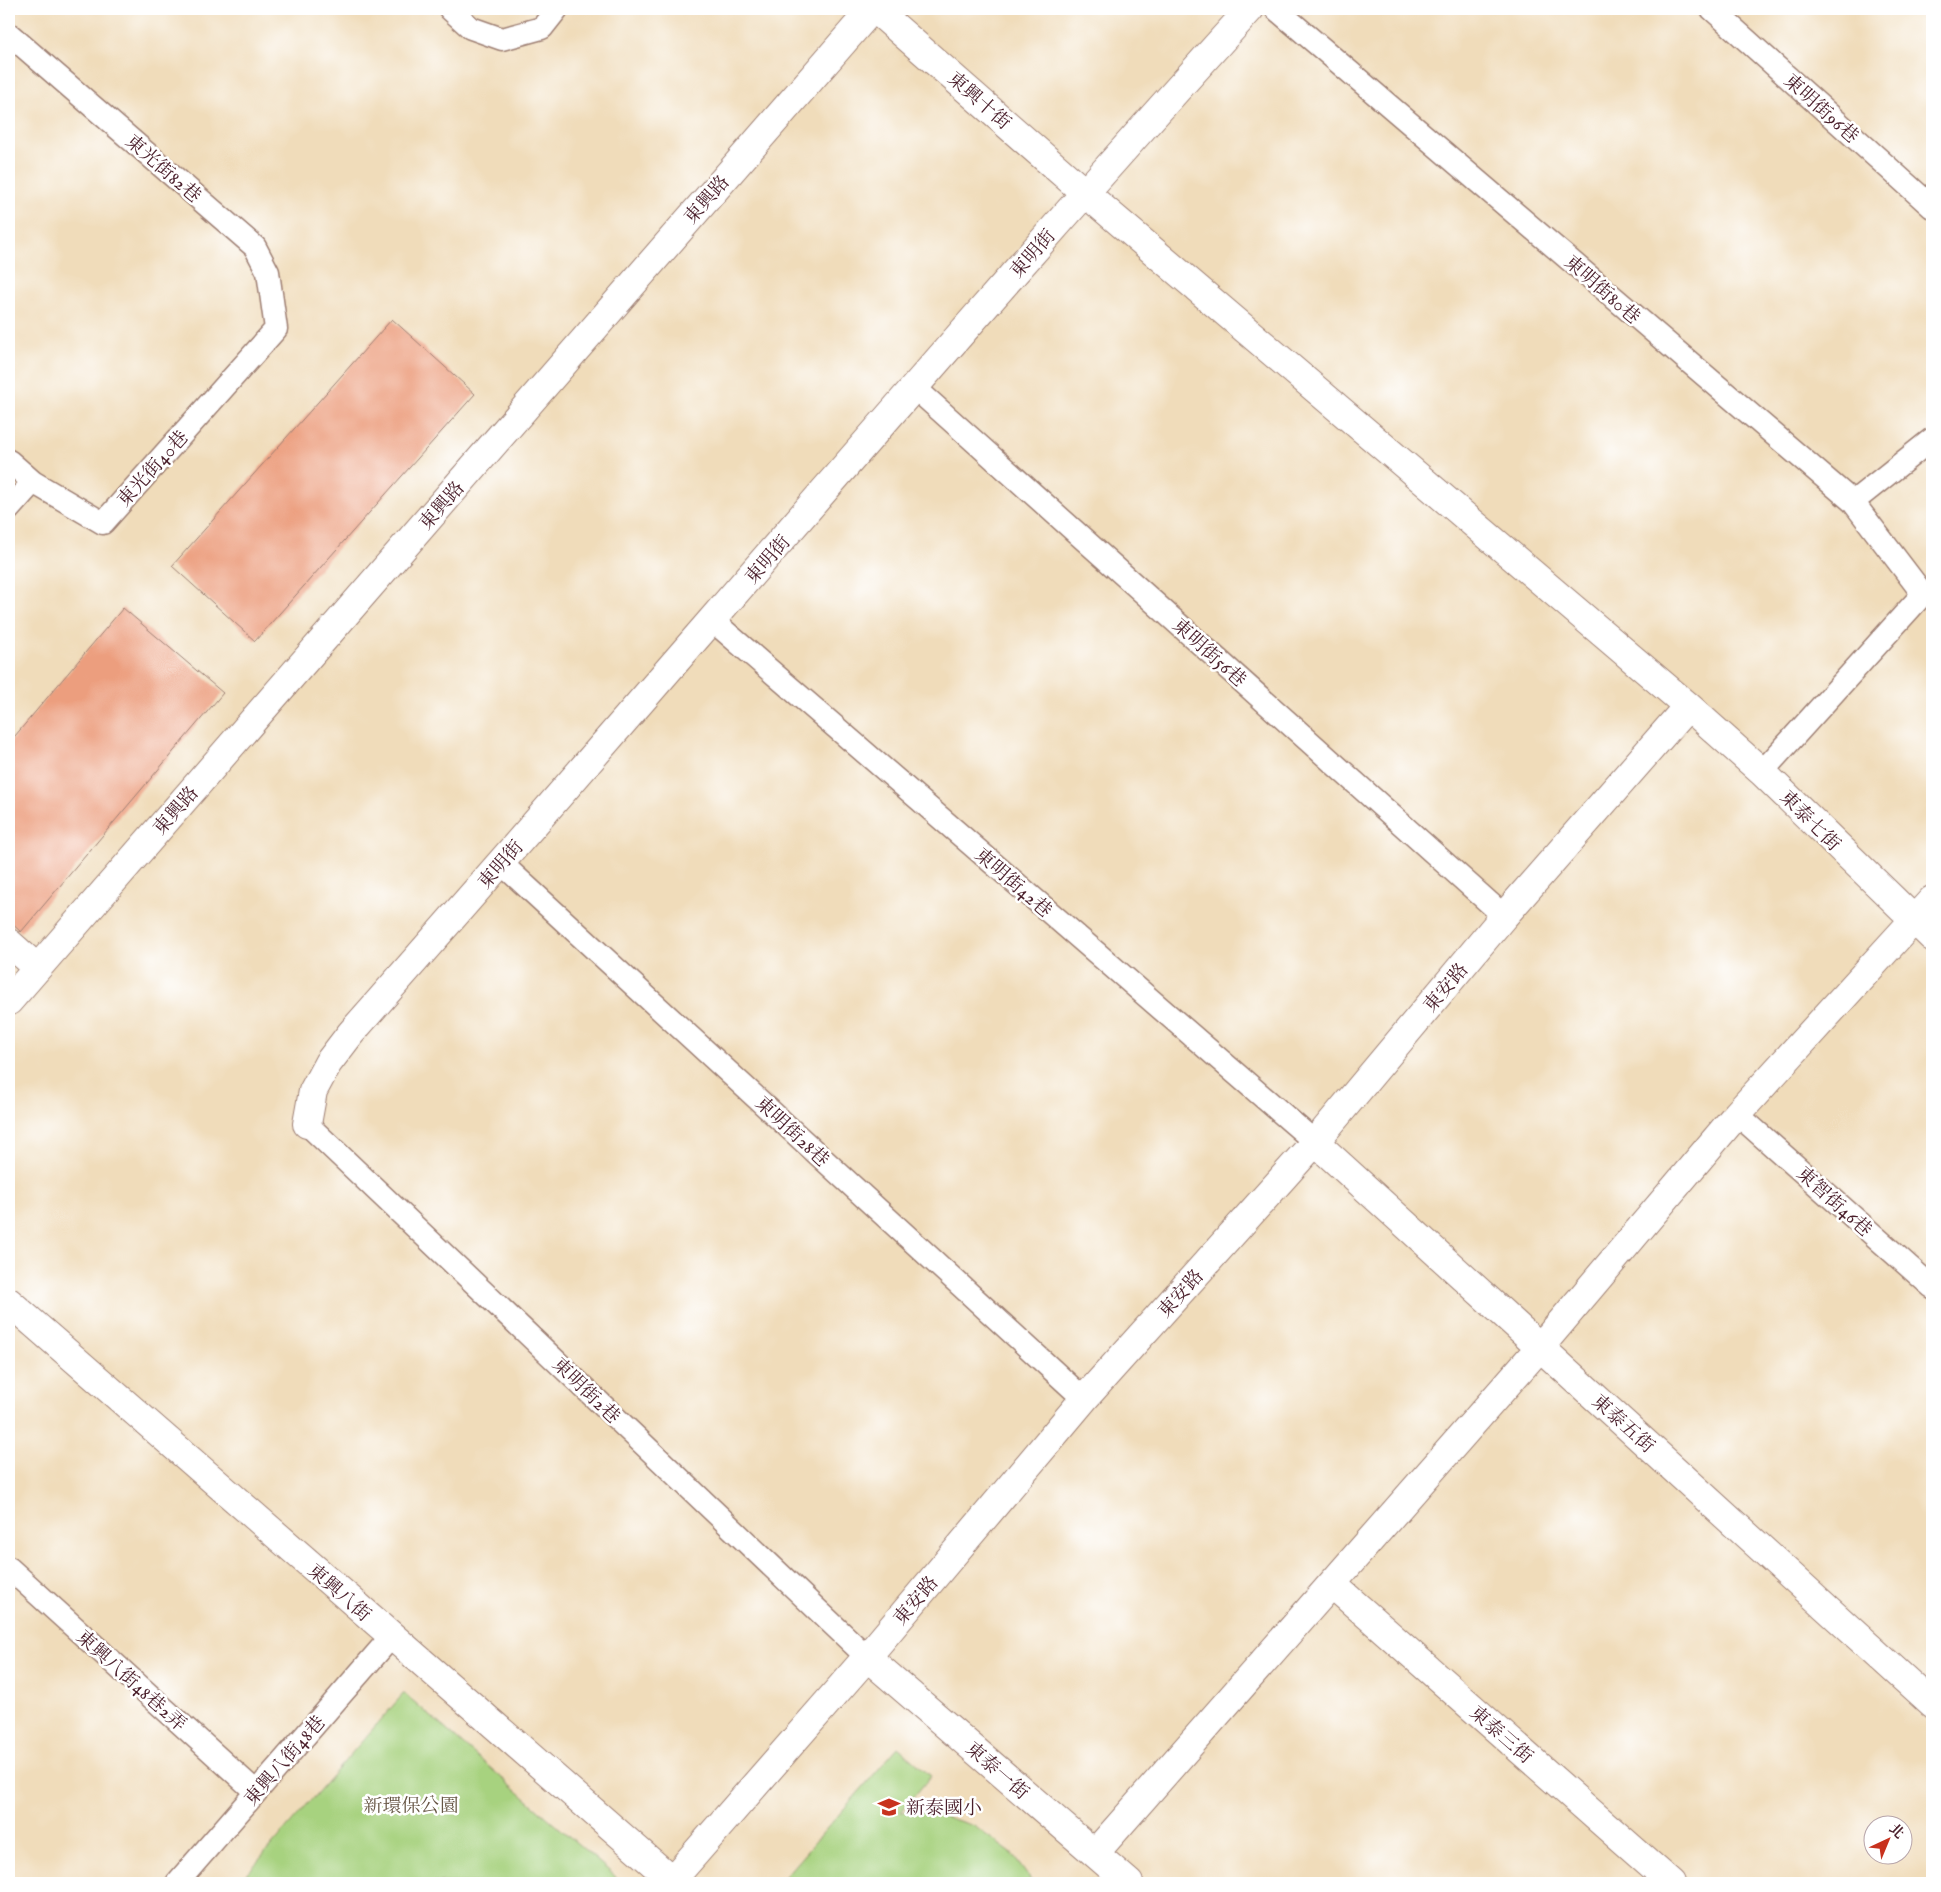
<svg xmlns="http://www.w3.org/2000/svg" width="1941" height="1892" viewBox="0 0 1941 1892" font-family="'IM FELL English','Noto Serif TC',serif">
	<rect width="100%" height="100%" fill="#fff"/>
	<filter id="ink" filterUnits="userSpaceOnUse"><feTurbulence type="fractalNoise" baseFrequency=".02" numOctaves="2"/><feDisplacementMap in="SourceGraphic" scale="10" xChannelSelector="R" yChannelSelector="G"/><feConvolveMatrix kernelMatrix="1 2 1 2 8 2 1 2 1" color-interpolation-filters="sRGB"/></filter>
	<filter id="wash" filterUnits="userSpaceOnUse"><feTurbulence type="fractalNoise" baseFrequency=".0096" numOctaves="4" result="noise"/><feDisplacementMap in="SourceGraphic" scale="20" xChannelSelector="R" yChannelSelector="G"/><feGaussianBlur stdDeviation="1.12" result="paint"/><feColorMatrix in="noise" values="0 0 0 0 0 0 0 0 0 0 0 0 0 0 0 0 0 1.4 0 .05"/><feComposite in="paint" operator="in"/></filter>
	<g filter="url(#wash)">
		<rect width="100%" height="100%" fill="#f0dcba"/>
		<path fill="#a7d27f" stroke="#787855" d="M 404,1693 L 623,1883 L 239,1883 Z
			M 898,1747 L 931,1776 L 901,1812 L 931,1812 L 974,1826 L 1011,1853 L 1033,1883 L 779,1883 Z"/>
		<g id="blocks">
			<path fill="#ec9e7e" d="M 392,319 L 475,394 L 255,641 L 172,566 Z
				M 123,608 L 223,693 L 21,932 L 9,921 L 9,743 Z"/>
		</g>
	</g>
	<g filter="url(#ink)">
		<use href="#blocks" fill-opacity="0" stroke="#9d7e72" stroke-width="1"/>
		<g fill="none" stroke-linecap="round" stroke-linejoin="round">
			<g stroke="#9d7e72" stroke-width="25">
				<path id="service" d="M 450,9 L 471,28 L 502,39 L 542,28 L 557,9
					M 1276,9 L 1853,502 L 1932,439
					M 1712,9 L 1932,207
					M 9,34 L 255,247 L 268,272 L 276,329 L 103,523 L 33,482 L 9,461
					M 915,388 L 1504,916
					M 9,509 L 33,482
					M 713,621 L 1315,1142
					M 1762,772 L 1923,594 L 1853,502
					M 501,863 L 1084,1399
					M 1737,1114 L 1932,1287
					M 307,1124 L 867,1657
					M 9,1568 L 256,1792
					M 177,1883 L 391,1637"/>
			</g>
			<g stroke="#9d7e72" stroke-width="30">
				<path id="minor" d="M 875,9 L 1084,192 L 1688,706 L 1762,772 L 1932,937
					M 9,943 L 37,968
					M 307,1124 L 313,1091 L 328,1063 L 351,1033 C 652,693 945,345 1250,9
					M 1315,1142 L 1932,1704
					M 9,1302 L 672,1880 L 867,1657 L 1084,1399 L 1315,1142 L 1504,916 L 1688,706
					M 1332,1584 L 1671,1883
					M 867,1657 L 1129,1883
					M 1095,1853 L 1540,1347 L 1737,1114 L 1932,900"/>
			</g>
			<g stroke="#9d7e72" stroke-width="30">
				<path id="tertiary" d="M 9,1001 L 872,9"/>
			</g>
			<use href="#service" stroke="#fff" stroke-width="22"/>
			<use href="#minor" stroke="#fff" stroke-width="28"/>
			<use href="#tertiary" stroke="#fff" stroke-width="28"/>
		</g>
	</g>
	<defs>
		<g id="school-bare" transform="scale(1.725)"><path d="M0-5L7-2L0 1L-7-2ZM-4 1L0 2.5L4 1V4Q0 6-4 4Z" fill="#c8321e" stroke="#fff" stroke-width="2.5" paint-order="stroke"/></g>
	</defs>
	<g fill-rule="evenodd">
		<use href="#school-bare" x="889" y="1807"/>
	</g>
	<g text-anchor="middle" stroke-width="5" stroke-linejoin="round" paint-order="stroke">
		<g font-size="19" fill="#4a1f2b" stroke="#fff">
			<text transform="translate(980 100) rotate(41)" y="7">東興十街</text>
			<text transform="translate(1822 108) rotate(42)" y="7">東明街96巷</text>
			<text transform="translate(164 168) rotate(41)" y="7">東光街82巷</text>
			<text transform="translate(706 199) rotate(-49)" y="7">東興路</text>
			<text transform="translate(1032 253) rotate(-49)" y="7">東明街</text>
			<text transform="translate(1603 289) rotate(41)" y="7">東明街80巷</text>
			<text transform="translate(152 468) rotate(-48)" y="7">東光街40巷</text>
			<text transform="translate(441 505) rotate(-49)" y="7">東興路</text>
			<text transform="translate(767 559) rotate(-49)" y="7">東明街</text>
			<text transform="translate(1210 652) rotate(42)" y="7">東明街56巷</text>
			<text transform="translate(175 810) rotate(-49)" y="7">東興路</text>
			<text transform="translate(1811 820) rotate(45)" y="7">東泰七街</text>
			<text transform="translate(500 864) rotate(-49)" y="7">東明街</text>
			<text transform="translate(1014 882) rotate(41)" y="7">東明街42巷</text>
			<text transform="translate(1445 987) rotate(-50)" y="7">東安路</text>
			<text transform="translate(793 1131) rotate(43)" y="7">東明街28巷</text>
			<text transform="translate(1835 1201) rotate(42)" y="7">東智街46巷</text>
			<text transform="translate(1180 1293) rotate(-48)" y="7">東安路</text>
			<text transform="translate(587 1390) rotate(44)" y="7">東明街2巷</text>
			<text transform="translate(1624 1423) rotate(42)" y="7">東泰五街</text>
			<text transform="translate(340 1592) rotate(41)" y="7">東興八街</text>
			<text transform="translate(915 1600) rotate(-50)" y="7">東安路</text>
			<text transform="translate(132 1680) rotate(42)" y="7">東興八街48巷2弄</text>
			<text transform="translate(1502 1734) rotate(41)" y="7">東泰三街</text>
			<text transform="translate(284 1760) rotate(-49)" y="7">東興八街48巷</text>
			<text transform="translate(998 1770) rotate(41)" y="7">東泰一街</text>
		</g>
		<g font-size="19" fill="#654" stroke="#fff">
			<text x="411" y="1812">新環保公園</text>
		</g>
		<g font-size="19" fill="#4a1f2b" stroke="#fff" text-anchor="start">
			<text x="906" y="1814">新泰國小</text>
		</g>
	</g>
	<rect width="1941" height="1892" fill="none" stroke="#fff" stroke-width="30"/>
	<g transform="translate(1888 1840) rotate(44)"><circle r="24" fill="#ffffff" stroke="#b7a5aa"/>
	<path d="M0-4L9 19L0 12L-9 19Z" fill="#c8321e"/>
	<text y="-8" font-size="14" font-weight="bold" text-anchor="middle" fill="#4a1f2b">北</text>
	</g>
</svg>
